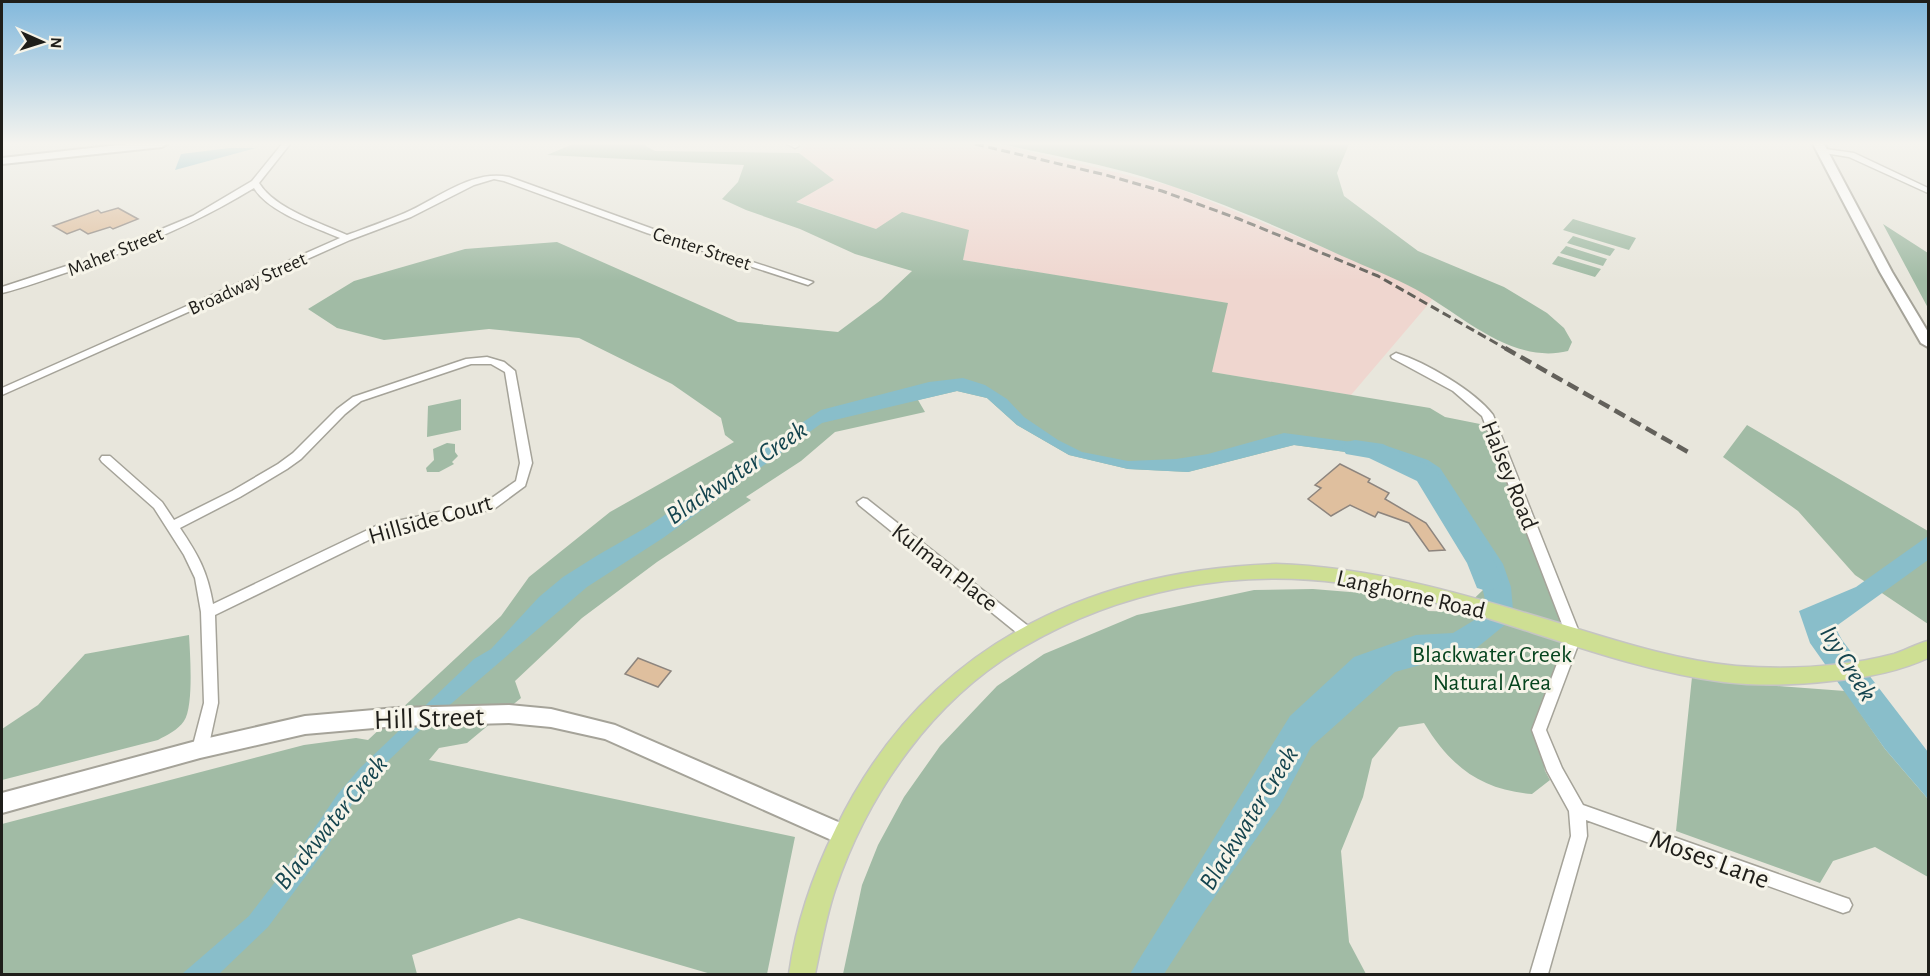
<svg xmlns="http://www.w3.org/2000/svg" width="1930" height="976" viewBox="0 0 1930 976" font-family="'Alegreya Sans',sans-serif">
	<rect width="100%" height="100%" fill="#e8e6dc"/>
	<path fill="#efd6cf" d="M 807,144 L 997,144 L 1119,173 L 1175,187 L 1437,294 L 1351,395 L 1211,372 L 1227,303 L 963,260 L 968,230 L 876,229 L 795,201 L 834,180 L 799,153 Z"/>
	<path fill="#a1bba5" d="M 573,144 L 642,144 L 655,151 L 799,153 L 834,180 L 796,202 L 876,229 L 902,212 L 969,230 L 963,260 L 1228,303 L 1212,372 L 1430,408 L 1445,417 L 1490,426 L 1574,637 L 1539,730 L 1545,771 L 1550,780 L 1532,794 C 1481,790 1451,767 1424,723 L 1399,727 L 1372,759 L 1363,797 L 1341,851 L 1349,942 L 1366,974 L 843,974 L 862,885 L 878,845 L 904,797 L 940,746 L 997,686 L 1044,654 L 1137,615 L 1254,590 L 1313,589 L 1362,593 L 1422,605 L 1428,611 L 1460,612 L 1483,590 L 1474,556 L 1426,475 L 1389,458 L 1294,445 L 1188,472 L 1128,469 L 1069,455 L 1017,425 L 987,398 L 957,391 L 918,400 L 925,412 L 835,432 L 801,461 L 746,497 L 751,500 L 657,562 L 582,618 L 515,681 L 521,698 L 467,743 L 439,748 L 429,760 L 795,837 L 767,974 L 711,974 L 519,918 L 412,955 L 417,974 L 2,974 L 2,824 L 304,745 L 356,738 L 368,740 L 501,616 L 529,577 L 610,512 L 734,442 L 725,435 L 721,418 L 672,384 L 579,338 L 489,329 L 384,340 L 337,328 L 308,309 L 354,281 L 465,249 L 557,242 L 738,322 L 838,332 L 881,300 L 912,271 L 855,254 L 800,229 L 746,210 L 722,199 L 738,182 L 744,165 L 547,155 Z
		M 1002,144 L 1349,144 L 1337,173 L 1344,196 L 1418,251 L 1504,287 L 1547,313 L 1564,328 L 1572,342 L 1568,351 C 1512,365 1462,315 1417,290 C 1393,277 1367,267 1342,256 C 1277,226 1212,198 1144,177 C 1098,163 1049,155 1002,144 Z
		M 1573,219 L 1636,238 L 1629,250 L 1563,230 Z
		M 1883,224 L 1928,253 L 1928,308 Z
		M 1573,236 L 1615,249 L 1610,256 L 1567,243 Z
		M 1566,246 L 1607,259 L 1603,266 L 1560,253 Z
		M 1558,256 L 1601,269 L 1595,277 L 1552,264 Z
		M 461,399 L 461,430 L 427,437 L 428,406 Z
		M 1747,425 L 1928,531 L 1928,624 L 1855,575 L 1798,511 L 1723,457 Z
		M 447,443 L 455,444 L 455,452 L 458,456 L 452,462 L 454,464 L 439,472 L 427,472 L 426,468 L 434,460 L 433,449 Z
		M 189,635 C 190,653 194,706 184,721 C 178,730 167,735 158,740 L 2,780 L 2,729 L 38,705 L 85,654 Z
		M 1692,677 L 1738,683 L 1845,691 L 1885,749 L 1928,799 L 1928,877 L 1875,847 L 1833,861 L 1820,883 L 1676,831 Z"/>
	<path fill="#89beca" d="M 230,148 L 256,148 L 175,170 L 181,154 Z
		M 963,378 L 985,385 L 1007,399 L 1024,417 L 1058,440 L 1082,452 L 1128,461 L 1176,459 L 1208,454 L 1284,433 L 1390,447 L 1428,460 L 1440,468 L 1503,564 L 1511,587 L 1513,610 L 1511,620 L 1474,650 L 1395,672 L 1311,747 L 1280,805 L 1206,909 L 1164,974 L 1130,974 L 1290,716 L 1354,657 L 1416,635 L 1453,633 L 1486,613 L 1485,600 L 1477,564 L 1464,527 L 1424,471 L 1398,459 L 1294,445 L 1188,472 L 1128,469 L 1069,455 L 1017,425 L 987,398 L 957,391 L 822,423 L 663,538 L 587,587 L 417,733 L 384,765 L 356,797 L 326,849 L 268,927 L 219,974 L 182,974 L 249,916 L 301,848 L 337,795 L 360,768 L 474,659 L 491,649 L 539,597 L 563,577 L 598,555 L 647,527 L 821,410 L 929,382 Z
		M 1928,536 L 1928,560 L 1835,627 L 1842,640 L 1928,752 L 1928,799 L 1885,749 L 1810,643 L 1799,611 L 1856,587 Z"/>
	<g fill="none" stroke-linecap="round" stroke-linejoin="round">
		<path fill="#89beca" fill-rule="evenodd" d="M 1355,440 L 1383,444 L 1435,469 L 1491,554 L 1502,580 L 1497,588 L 1487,591 L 1477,588 L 1467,563 L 1417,481 L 1369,458 L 1346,454 L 1342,448 L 1346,442 Z"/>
	</g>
	<path fill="#dfbf9e" stroke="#8d857e" stroke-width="1.5" d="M 118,208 L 138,219 L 113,229 L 110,227 L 88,234 L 80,229 L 67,234 L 53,226 L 98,210 L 101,213 Z
		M 1340,464 L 1370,479 L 1368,482 L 1389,493 L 1385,499 L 1426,523 L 1445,550 L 1429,551 L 1409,523 L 1378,512 L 1375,517 L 1350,505 L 1331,516 L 1308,499 L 1321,488 L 1315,485 Z
		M 638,658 L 671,671 L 658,687 L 625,674 Z"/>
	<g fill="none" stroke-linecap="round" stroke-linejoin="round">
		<g stroke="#a5a399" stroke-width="3">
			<path id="street" d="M 282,144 L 290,144 L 259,183 C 275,209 321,223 347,235 C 366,228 386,221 405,213 C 437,199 472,169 509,177 L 653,229 L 813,282 L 808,285 L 805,284 L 647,233 L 504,181 L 494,179 L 474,185 L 411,217 L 350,240 L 2,395 L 2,388 L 340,238 C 314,227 268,212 254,188 C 195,224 133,250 68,272 C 46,279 24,288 2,293 L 2,287 L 97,256 L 193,216 L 252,181 Z
				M 787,144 L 798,144 L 799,146 L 795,148 Z
				M 1818,148 L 1854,153 L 1928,188 L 1928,193 L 1849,157 L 1818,152 Z
				M 1396,353 C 1425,362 1475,391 1493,415 L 1581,637 L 1546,730 L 1562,768 L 1583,805 L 1843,897 L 1849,899 L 1852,905 L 1849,911 L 1843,913 L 1586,820 L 1587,836 L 1548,974 L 1530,974 L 1571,836 L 1569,811 L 1547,771 L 1532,730 L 1567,637 L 1482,416 L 1453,391 L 1392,358 L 1391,356 Z
				M 487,357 L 504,362 L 515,371 L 532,463 L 525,486 L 494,509 L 385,532 L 215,615 L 218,703 L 208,749 L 205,754 L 200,756 L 195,754 L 192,749 L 204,703 L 201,612 L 195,578 L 184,555 L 154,508 L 102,462 L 100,459 L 102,456 L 110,456 L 162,502 L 174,520 L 232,491 L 278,464 L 293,453 L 337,409 L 353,397 L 466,359 ZM 471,364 L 491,364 L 505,372 L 520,463 L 516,481 L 486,502 L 378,525 L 213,604 C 207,570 198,555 180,528 L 240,497 L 287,469 L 301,459 L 345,414 L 361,401 Z
				M 863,498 L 867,499 L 1032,629 L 1034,633 L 1032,637 L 1027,638 L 1022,637 L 859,505 L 857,502 Z"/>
		</g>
		<g stroke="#a5a399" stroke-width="4">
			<path id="secondary" d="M 127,144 L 167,144 L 162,147 L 2,164 L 2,158 Z
				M 1813,144 L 1824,144 L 1892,272 L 1928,332 L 1928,347 L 1921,343 L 1880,272 Z
				M 509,705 L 551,709 L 615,725 L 852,828 L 855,835 L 852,842 L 844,845 L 836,842 L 605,739 L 551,727 L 509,723 L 397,726 L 305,734 L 200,758 L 2,813 L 2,793 L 200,740 L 305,716 L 397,708 Z"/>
		</g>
		<g stroke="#c5c4c3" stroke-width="3">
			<path id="primary" d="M 1276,564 C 1372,567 1464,594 1555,622 C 1614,640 1674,660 1736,666 C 1787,670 1844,667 1894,654 C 1906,650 1916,644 1928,641 L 1928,658 C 1898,672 1864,678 1831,681 C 1796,685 1759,686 1724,682 C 1593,665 1472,600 1341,583 C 1233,568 1119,591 1025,646 C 934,698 868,792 835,890 C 826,917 821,946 815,974 L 789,974 C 796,924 813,874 836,828 C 922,650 1084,570 1276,564 Z"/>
		</g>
		<use href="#street" fill="#fff" fill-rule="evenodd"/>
		<use href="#secondary" fill="#fff" fill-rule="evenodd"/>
		<use href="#primary" fill="#cedf93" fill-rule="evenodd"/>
		<path stroke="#63615b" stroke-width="3" stroke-dasharray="9 4.5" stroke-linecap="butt" d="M 975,144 L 1106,175 L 1162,191 L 1239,219 L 1378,276 L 1508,350"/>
		<path stroke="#63615b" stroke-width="4.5" stroke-dasharray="12 6" stroke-linecap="butt" d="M 1505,348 L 1688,452"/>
	</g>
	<linearGradient id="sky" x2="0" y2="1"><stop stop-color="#82b8dc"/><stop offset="0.51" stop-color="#f5f4ef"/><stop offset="1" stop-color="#f5f4ef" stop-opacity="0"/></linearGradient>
	<rect width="1930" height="281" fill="url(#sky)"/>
	<g text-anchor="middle" stroke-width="6" stroke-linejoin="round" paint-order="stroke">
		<g font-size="20" fill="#1f1e1a" stroke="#f6f4e9">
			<text transform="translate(702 248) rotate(18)" y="7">Center Street</text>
			<text transform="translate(115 251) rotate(-22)" y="7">Maher Street</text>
			<text transform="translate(247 283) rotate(-24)" y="7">Broadway Street</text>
		</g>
		<g font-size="24" fill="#1f1e1a" stroke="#f6f4e9">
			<text transform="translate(1510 475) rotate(68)" y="8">Halsey Road</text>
			<text transform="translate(430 519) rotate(-16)" y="8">Hillside Court</text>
			<text transform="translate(945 567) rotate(38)" y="8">Kulman Place</text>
			<text transform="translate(1411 594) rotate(13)" y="8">Langhorne Road</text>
		</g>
		<g font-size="24" fill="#06441e" stroke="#f6f4e9">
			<text x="1492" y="662">Blackwater Creek<tspan x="1492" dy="28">Natural Area</tspan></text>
		</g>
		<g font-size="26" font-style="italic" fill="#14444e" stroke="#f6f4e9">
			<text transform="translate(736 472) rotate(-34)" y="9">Blackwater Creek</text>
			<text transform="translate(1849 663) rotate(58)" y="9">Ivy Creek</text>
			<text transform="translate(1248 818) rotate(-58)" y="9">Blackwater Creek</text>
			<text transform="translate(330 822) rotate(-51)" y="9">Blackwater Creek</text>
		</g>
		<g font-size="28" fill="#1f1e1a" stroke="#f6f4e9">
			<text transform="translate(429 717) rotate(-2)" y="10">Hill Street</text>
			<text transform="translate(1710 858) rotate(20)" y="10">Moses Lane</text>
		</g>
	</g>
	<rect width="1930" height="976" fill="none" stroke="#1f1e1a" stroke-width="6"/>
	<g transform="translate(42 42) rotate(93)" stroke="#f6f4e9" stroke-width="4.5" paint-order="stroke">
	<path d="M0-4.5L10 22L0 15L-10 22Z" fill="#1f1e1a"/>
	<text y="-9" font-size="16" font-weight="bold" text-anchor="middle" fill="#1f1e1a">N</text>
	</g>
</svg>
